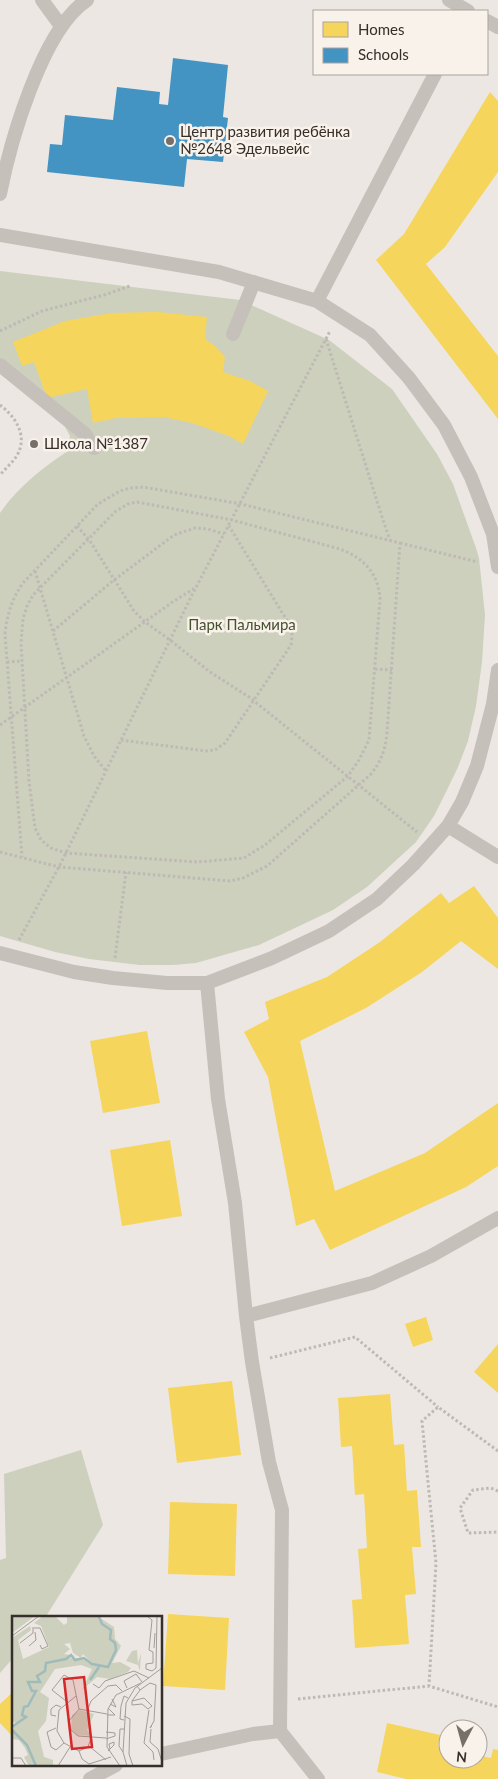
<svg xmlns="http://www.w3.org/2000/svg" width="498" height="1779" viewBox="0 0 498 1779" font-family="Lato,sans-serif">
	<rect width="100%" height="100%" fill="#ece7e2"/>
	<path fill="#cdd0bd" d="M 0,271 L 240,300 L 329,340 L 392,389 L 437,454 L 453,484 L 476,548 L 479,558 L 485,615 L 482,662 L 476,706 L 468,741 L 458,767 L 446,792 L 434,816 L 416,842 L 367,887 L 333,910 L 259,945 L 196,963 L 173,965 L 140,965 L 89,959 L 55,952 L 0,936 L 0,513 C 18,487 42,468 68,451 L 70,436 L 62,421 L 0,374 Z
		M 81,1450 L 103,1525 L 45,1618 L 14,1618 L 14,1657 L 0,1673 L 0,1560 L 6,1558 L 4,1474 Z"/>
	<path fill="#f6d55c" d="M 490,92 L 498,101 L 498,172 L 445,247 L 426,264 L 498,356 L 498,419 L 376,260 L 404,234 Z
		M 158,312 L 207,317 L 205,339 L 214,345 L 225,357 L 223,372 L 250,381 L 268,391 L 243,444 L 229,436 L 192,423 L 164,417 L 116,418 L 93,423 L 87,389 L 47,398 L 34,362 L 22,366 L 13,342 L 65,321 L 111,313 Z
		M 474,886 L 498,918 L 498,969 L 461,941 L 422,972 L 366,1008 L 300,1041 L 335,1191 L 425,1153 L 498,1103 L 498,1166 L 466,1187 L 330,1250 L 314,1219 L 296,1226 L 268,1077 L 244,1032 L 269,1019 L 265,1002 L 327,977 L 380,942 L 441,893 L 449,903 Z
		M 147,1031 L 160,1103 L 103,1113 L 90,1041 Z
		M 170,1140 L 182,1216 L 122,1226 L 110,1150 Z
		M 426,1317 L 433,1340 L 413,1347 L 405,1324 Z
		M 498,1344 L 498,1393 L 474,1372 Z
		M 232,1381 L 241,1455 L 177,1463 L 168,1388 Z
		M 390,1394 L 394,1445 L 404,1444 L 407,1491 L 417,1490 L 421,1547 L 412,1547 L 416,1594 L 405,1595 L 409,1644 L 355,1648 L 352,1600 L 362,1599 L 358,1549 L 367,1548 L 364,1494 L 355,1495 L 352,1446 L 341,1447 L 338,1398 Z
		M 170,1502 L 237,1504 L 235,1576 L 168,1574 Z
		M 168,1614 L 229,1618 L 225,1690 L 163,1686 Z
		M 14,1691 L 14,1738 L 0,1723 L 0,1704 Z
		M 387,1723 L 440,1735 L 438,1746 L 448,1748 L 448,1759 L 478,1759 L 478,1755 L 491,1758 L 493,1749 L 498,1750 L 498,1779 L 406,1779 L 377,1772 Z"/>
	<path fill="#4393c3" d="M 173,58 L 228,65 L 223,117 L 228,118 L 223,162 L 187,159 L 184,187 L 47,172 L 50,144 L 62,145 L 65,115 L 113,120 L 117,87 L 160,92 L 159,104 L 168,105 Z"/>
	<g fill="none" stroke-linecap="round" stroke-linejoin="round">
		<path stroke="#beb9b4" stroke-width="3" stroke-dasharray="2.5 2.5" stroke-linecap="butt" d="M 0,331 L 42,311 L 104,295 L 130,286
			M 326,339 L 383,520 L 390,540
			M 0,405 C 16,417 29,437 16,457 C 12,463 5,469 0,475
			M 137,502 L 232,520 L 340,549 C 364,558 379,574 380,600 L 369,740 L 359,760 L 348,776 L 265,845 L 244,858 L 197,862 L 66,853 L 51,848 L 41,840 L 35,828 L 29,781 L 21,643 L 23,619 L 27,606 L 33,595 L 116,511 L 128,504 Z
			M 77,526 L 90,541 L 134,611 L 145,622 L 170,640 L 210,672 L 249,697 L 417,832
			M 400,543 L 478,562
			M 35,571 L 84,736 L 94,756 L 106,771
			M 53,631 L 114,580 L 174,535 L 195,528 L 208,529 L 224,534
			M 7,662 L 22,661
			M 375,669 L 392,670
			M 0,725 L 174,601 L 195,588
			M 121,740 L 206,751 L 215,750 L 225,743 L 291,645 L 292,636 L 291,627 L 229,526
			M 0,852 L 59,867 L 230,881 L 243,878 L 267,866 L 370,775 C 381,762 385,751 387,733 L 400,543 L 241,504 L 143,487 L 130,488 L 120,491 L 98,504 L 23,583 C 12,599 7,614 5,634 L 22,857
			M 19,940 L 61,863 L 192,595 L 330,331
			M 115,958 L 126,872
			M 270,1358 L 355,1337 L 438,1407
			M 498,1451 L 438,1407 L 422,1421 L 436,1563 L 429,1686 L 498,1707
			M 498,1491 L 491,1488 L 473,1490 L 460,1508 L 468,1533 L 498,1532
			M 298,1699 L 429,1686"/>
		<path stroke="#c6c0bb" stroke-width="14" d="M 42,0 L 61,26
			M 449,0 L 468,11
			M 487,21 L 498,27
			M 0,194 C 10,143 42,29 87,0
			M 0,235 L 219,272 L 317,301 L 370,335 L 409,378 L 444,425 L 471,477 L 493,534 L 498,567
			M 317,301 L 435,74
			M 233,334 L 254,282
			M 0,365 L 85,434 L 94,448
			M 448,826 L 498,857
			M 0,953 L 74,972 L 113,978 L 167,983 L 207,983 L 272,958 L 329,931 L 377,899 L 413,865 L 448,826 L 462,802 L 477,766 L 493,704 L 498,670
			M 207,983 L 218,1099 L 235,1203 L 246,1316 L 252,1362 L 269,1462 L 282,1510 L 280,1731 L 318,1779
			M 246,1316 L 372,1283 L 431,1256 L 498,1218
			M 161,1754 L 253,1734 L 280,1731
			M 90,1779 L 116,1765"/>
	</g>
	<g fill="#766f6a" stroke="#f8f2ea" stroke-width="2">
		<circle cx="170" cy="141" r="5"/>
		<circle cx="34" cy="444" r="5"/>
	</g>
	<g text-anchor="middle" stroke-width="5" stroke-linejoin="round" paint-order="stroke">
		<g font-size="15" fill="#362e2a" stroke="#f8f2ea" text-anchor="start">
			<text x="180" y="137">Центр развития ребёнка<tspan x="180" dy="17">№2648 Эдельвейс</tspan></text>
			<text x="44" y="449">Школа №1387</text>
		</g>
		<g font-size="15" fill="#44522f" stroke="#f8f2ea">
			<text x="242" y="630">Парк Пальмира</text>
		</g>
	</g>
	<g transform="translate(12 1616)">
		<rect width="150" height="150" fill="#ece7e2"/>
		<path d="M 0,0 L 23,0 L 0,17 ZM 31,0 L 43,0 L 52,9 L 55,7 L 55,0 L 85,0 L 102,11 L 103,23 L 109,30 L 100,47 L 108,46 L 119,52 L 116,56 L 98,63 L 85,61 L 70,74 L 80,53 L 69,49 L 43,53 L 28,76 L 37,82 L 34,105 L 26,115 L 32,141 L 41,144 L 41,150 L 17,150 L 12,141 L 16,139 L 13,132 L 7,124 L 0,123 L 3,106 L 0,106 L 0,22 L 18,10 L 19,14 L 6,24 L 11,43 L 37,31 L 29,10 L 22,7 ZM 58,27 L 61,37 L 69,42 L 71,38 L 82,49 L 72,43 L 56,42 L 64,40 L 52,38 L 58,33 L 52,28 ZM 125,34 L 126,47 L 129,37 L 128,55 L 126,49 L 114,45 L 120,35 ZM 68,94 L 82,98 L 75,114 L 80,120 L 65,119 L 59,113 L 60,99 Z" fill="#cdd0bd" fill-rule="evenodd"/>
		<path fill="none" stroke="#a0bbbc" stroke-width="2.5" d="M 78,64 L 87,51M 0,111 L 14,101 L 10,99 L 12,91 L 16,90 L 24,75 L 20,75 L 16,66 L 28,66 L 25,60 L 33,55 L 34,47 L 54,43 L 59,39 L 63,44 L 72,42 L 80,48 L 96,51 L 104,34 L 103,27 L 98,23 L 99,14 L 90,8 L 87,1M 0,114 L 15,129 L 24,150"/>
		<path fill="none" stroke="#a39d98" stroke-width="1" d="M 135,0 L 140,4 L 137,34 L 141,36 L 141,47 L 134,48 L 134,53 L 140,55 L 144,52 L 145,0M 22,12 L 28,12 L 36,30 L 30,33 L 28,29M 0,20 L 27,0M 8,27 L 21,17 L 21,11M 17,30 L 24,24 L 23,16M 142,32 L 143,17M 81,68 L 87,72 L 93,65 L 122,55 L 137,62M 115,72 L 112,65 L 124,58 L 130,66M 128,74 L 138,67 L 144,69 L 142,105 L 138,112 L 140,110M 64,80 L 47,94 L 45,115 L 52,127 L 67,135 L 76,131 L 79,122M 54,85 L 40,74 L 52,59 L 61,64 L 67,93M 120,85 L 132,82 L 140,90 L 136,93 L 130,88 L 120,89 L 120,85 L 128,74 L 125,70M 98,88 L 104,91 L 100,83M 76,93 L 79,85 L 96,70 L 104,69 L 110,75M 137,94 L 132,127 L 141,136 L 142,144M 95,99 L 103,99 L 96,92M 44,100 L 39,99 L 39,93 L 44,89 L 49,91M 112,100 L 118,103 L 117,138 L 121,150M 112,104 L 108,103 L 109,90 L 112,80 L 116,82M 44,112 L 35,116 L 39,131 L 44,134 L 52,127M 139,113 L 138,126 L 146,133 L 150,146M 94,122 L 66,120 L 59,114 L 57,105 L 67,93 L 95,98M 94,123 L 103,120 L 103,117 L 94,116M 77,130 L 94,144M 67,135 L 70,143 L 77,148 L 99,141M 96,135 L 102,129 L 102,126 L 97,128 L 98,133M 111,136 L 107,130 L 108,113 L 112,113M 0,142 L 9,142 L 14,150M 46,150 L 58,131M 108,150 L 95,131 L 96,93 L 104,79 L 129,67M 115,150 L 111,136 L 114,87 L 123,72 L 150,52"/>
		<path fill="#d62828" fill-opacity="0.15" stroke="#d62828" stroke-width="2.5" d="M 72,61 L 80,131 L 60,133 L 52,63 Z"/>
		<rect width="150" height="150" fill="none" stroke="#362e2a" stroke-width="2.5"/>
	</g>
	<rect x="313" y="10" width="175" height="65" fill="#f8f2ea" stroke="#aaa49d"/>
	<rect x="323" y="22" width="25" height="15" fill="#f6d55c" stroke="#aaa49d"/>
	<text x="358" y="35" font-size="15" fill="#362e2a">Homes</text>
	<rect x="323" y="48" width="25" height="15" fill="#4393c3" stroke="#aaa49d"/>
	<text x="358" y="60" font-size="15" fill="#362e2a">Schools</text>
	<g transform="translate(463 1744) rotate(186)"><circle r="24" fill="#f8f2ea" stroke="#aaa49d"/>
	<path d="M0-4L9 19L0 12L-9 19Z" fill="#766f6a"/>
	<text y="-8" font-size="14" font-weight="bold" text-anchor="middle" fill="#362e2a">N</text>
	</g>
</svg>
